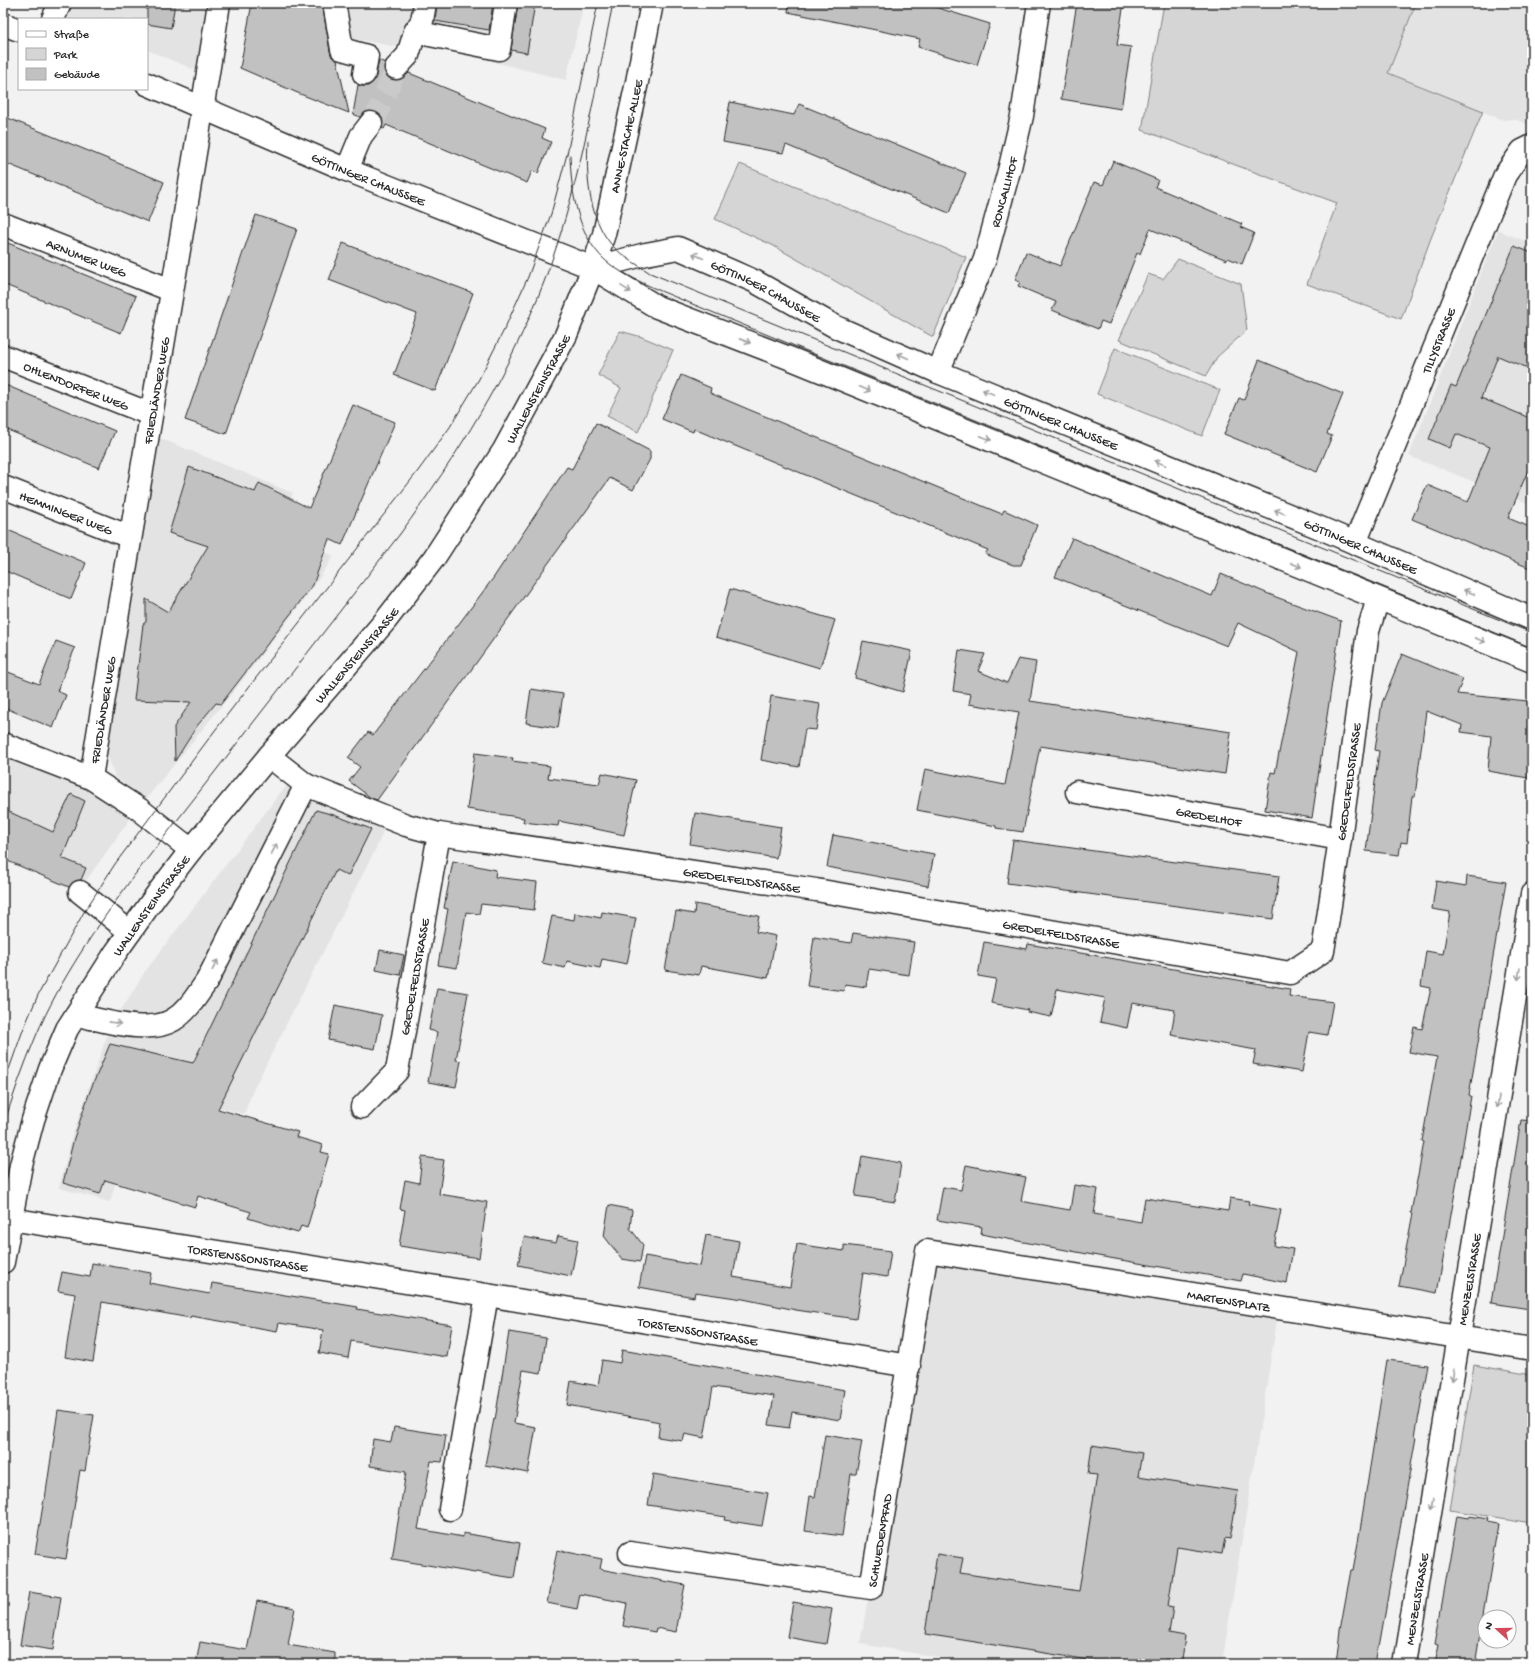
<svg xmlns="http://www.w3.org/2000/svg" width="1535" height="1667" viewBox="0 0 1535 1667" font-family="'Gochi Hand',sans-serif">
	<rect width="100%" height="100%" fill="#f2f2f2"/>
	<filter id="ink" filterUnits="userSpaceOnUse"><feTurbulence type="fractalNoise" baseFrequency=".025" numOctaves="2"/><feDisplacementMap in="SourceGraphic" scale="8" xChannelSelector="R" yChannelSelector="G"/><feConvolveMatrix kernelMatrix="1 2 1 2 8 2 1 2 1" color-interpolation-filters="sRGB"/></filter>
	<g filter="url(#ink)">
		<path fill="#e3e3e3" d="M 29,3 L 213,3 L 203,73 L 147,50 L 147,19 L 69,19 Z
			M 304,3 L 584,3 L 566,80 L 426,45 L 393,46 L 343,37 L 327,13 L 303,8 Z
			M 1416,3 L 1532,3 L 1532,126 L 1514,119 L 1503,120 L 1388,73 Z
			M 1498,230 L 1532,244 L 1532,505 L 1409,456 Z
			M 155,436 L 293,493 L 277,531 L 334,556 L 314,586 L 244,678 L 146,799 L 115,777 L 108,757 L 108,733 Z
			M 3,756 L 88,791 L 132,816 L 78,892 L 3,858 Z
			M 289,784 L 386,824 L 377,846 L 254,1088 L 244,1114 L 142,1087 L 110,1202 L 59,1188 L 72,1137 L 103,1047 L 111,1026 L 144,973 L 281,792 Z
			M 927,1251 L 1279,1308 L 1222,1664 L 980,1664 L 860,1644 Z"/>
		<path fill="#d5d5d5" stroke="#808080" d="M 1164,3 L 1416,3 L 1388,73 L 1483,111 L 1431,238 L 1401,319 L 1307,284 L 1337,203 L 1142,130 Z
			M 740,164 L 966,257 L 933,337 L 772,245 L 715,219 Z
			M 1178,259 L 1241,284 L 1247,330 L 1217,357 L 1206,376 L 1119,340 L 1148,274 L 1163,279 Z
			M 620,331 L 642,337 L 673,350 L 638,432 L 607,416 L 621,388 L 598,375 Z
			M 1115,348 L 1220,390 L 1202,436 L 1097,394 Z
			M 1474,1365 L 1532,1375 L 1532,1523 L 1450,1510 Z"/>
		<path fill="#c1c1c1" stroke="#2b2b2b" d="M 147,3 L 175,3 L 171,28 L 147,24 Z
			M 252,3 L 322,3 L 330,51 L 332,57 L 337,60 L 349,113 L 300,94 L 240,68 Z
			M 437,3 L 493,3 L 489,30 L 435,21 Z
			M 518,3 L 535,3 L 527,53 L 511,50 Z
			M 789,3 L 922,3 L 990,24 L 977,65 L 918,47 L 920,39 L 788,12 Z
			M 1077,3 L 1124,3 L 1117,45 L 1131,47 L 1121,109 L 1061,99 Z
			M 379,60 L 385,63 L 384,72 L 388,77 L 393,80 L 400,80 L 409,73 L 545,129 L 542,138 L 551,142 L 538,173 L 532,171 L 527,183 L 386,125 L 384,129 L 382,128 L 383,124 L 382,118 L 379,113 L 373,111 L 366,112 L 360,117 L 353,114 L 358,85 L 362,86 L 368,86 L 373,82 L 376,76 Z
			M 730,102 L 794,115 L 799,104 L 966,173 L 949,213 L 786,145 L 783,153 L 723,142 Z
			M 3,116 L 164,182 L 148,222 L 3,162 Z
			M 1113,161 L 1158,180 L 1155,187 L 1242,224 L 1240,227 L 1254,233 L 1242,264 L 1228,258 L 1227,260 L 1150,229 L 1140,254 L 1137,253 L 1109,324 L 1101,321 L 1098,329 L 1052,310 L 1056,302 L 1018,286 L 1020,282 L 1015,280 L 1026,252 L 1060,266 L 1094,182 L 1103,185 Z
			M 256,215 L 297,229 L 226,434 L 185,420 Z
			M 3,241 L 136,296 L 121,333 L 3,284 Z
			M 343,243 L 473,293 L 435,391 L 394,375 L 417,314 L 329,280 Z
			M 1514,246 L 1532,253 L 1532,370 L 1498,356 L 1481,398 L 1532,419 L 1532,461 L 1508,518 L 1532,528 L 1532,569 L 1412,519 L 1427,485 L 1468,502 L 1490,447 L 1456,434 L 1450,448 L 1429,439 L 1451,385 L 1456,387 Z
			M 1259,360 L 1343,394 L 1327,434 L 1332,436 L 1317,472 L 1224,434 L 1239,398 L 1244,400 Z
			M 681,375 L 711,388 L 710,393 L 750,410 L 1002,514 L 1004,510 L 1037,525 L 1021,565 L 1013,565 L 985,554 L 988,550 L 694,429 L 693,432 L 662,419 Z
			M 3,384 L 115,431 L 99,468 L 3,428 Z
			M 353,405 L 395,422 L 342,545 L 329,539 L 313,585 L 221,704 L 216,703 L 197,726 L 175,761 L 174,727 L 191,702 L 134,700 L 143,624 L 146,622 L 146,599 L 168,612 L 208,546 L 169,533 L 189,467 L 255,492 L 259,483 L 309,508 Z
			M 596,423 L 650,451 L 650,459 L 633,490 L 610,478 L 377,800 L 371,798 L 349,781 L 360,767 L 348,758 L 368,732 L 373,735 L 458,625 L 494,577 L 567,467 L 572,469 Z
			M 3,528 L 86,563 L 71,599 L 3,570 Z
			M 1072,538 L 1212,596 L 1221,574 L 1276,597 L 1341,621 L 1312,818 L 1265,810 L 1271,772 L 1275,773 L 1299,652 L 1238,623 L 1227,646 L 1055,577 Z
			M 730,589 L 835,620 L 820,668 L 716,637 Z
			M 56,641 L 75,648 L 57,691 L 66,695 L 53,728 L 3,707 L 3,670 L 39,684 Z
			M 863,641 L 912,651 L 903,692 L 855,678 Z
			M 959,650 L 985,654 L 978,671 L 1007,683 L 1018,659 L 1036,662 L 1030,701 L 1231,732 L 1225,774 L 1040,746 L 1023,832 L 996,828 L 996,826 L 917,810 L 925,769 L 1005,785 L 1019,712 L 969,704 L 971,694 L 953,691 Z
			M 1402,654 L 1463,679 L 1457,694 L 1528,701 L 1532,708 L 1532,744 L 1528,778 L 1488,771 L 1491,736 L 1461,732 L 1462,725 L 1426,711 L 1415,796 L 1412,796 L 1407,843 L 1401,842 L 1399,855 L 1366,851 L 1379,751 L 1375,750 L 1382,703 Z
			M 531,689 L 563,694 L 558,728 L 526,723 Z
			M 771,696 L 820,704 L 816,730 L 805,729 L 799,767 L 761,760 Z
			M 475,753 L 513,758 L 512,761 L 550,766 L 548,778 L 599,784 L 602,773 L 636,780 L 624,835 L 559,821 L 558,826 L 523,822 L 524,818 L 467,809 Z
			M 71,794 L 85,801 L 62,858 L 86,868 L 81,880 L 75,881 L 69,887 L 3,859 L 3,809 L 53,832 Z
			M 316,810 L 334,815 L 371,829 L 348,876 L 336,870 L 218,1109 L 298,1132 L 296,1137 L 323,1145 L 321,1152 L 329,1154 L 307,1228 L 301,1226 L 298,1233 L 284,1229 L 248,1218 L 251,1212 L 198,1196 L 195,1207 L 105,1180 L 100,1194 L 63,1183 L 74,1138 L 90,1091 L 110,1044 L 193,1063 Z
			M 695,813 L 781,827 L 776,858 L 690,844 Z
			M 833,835 L 934,854 L 928,886 L 827,867 Z
			M 1013,840 L 1279,876 L 1273,919 L 1007,883 Z
			M 453,861 L 496,870 L 495,877 L 537,882 L 534,910 L 481,904 L 479,914 L 466,912 L 457,968 L 438,965 L 448,909 L 444,908 Z
			M 1467,876 L 1506,882 L 1469,1095 L 1471,1096 L 1459,1170 L 1437,1293 L 1399,1286 L 1413,1213 L 1411,1213 L 1424,1142 L 1422,1141 L 1437,1057 L 1409,1052 L 1414,1027 L 1422,1029 L 1431,988 L 1421,986 L 1426,951 L 1443,954 L 1450,912 L 1432,909 L 1436,881 L 1466,886 Z
			M 695,904 L 759,916 L 756,932 L 776,936 L 768,978 L 701,966 L 699,975 L 665,970 L 676,911 L 694,914 Z
			M 602,912 L 636,918 L 627,964 L 602,959 L 600,968 L 567,961 L 565,968 L 542,963 L 552,916 L 574,920 L 575,913 L 601,918 Z
			M 853,933 L 914,942 L 909,975 L 869,969 L 866,987 L 845,984 L 844,991 L 807,986 L 814,937 L 851,943 Z
			M 984,942 L 1027,949 L 1028,944 L 1290,989 L 1289,996 L 1333,1002 L 1327,1035 L 1309,1032 L 1302,1072 L 1253,1064 L 1256,1050 L 1171,1035 L 1175,1010 L 1132,1003 L 1127,1028 L 1100,1022 L 1105,998 L 1057,989 L 1051,1017 L 1027,1012 L 1028,1010 L 991,1003 L 996,979 L 978,976 Z
			M 380,950 L 404,955 L 400,975 L 376,970 Z
			M 437,988 L 468,993 L 456,1060 L 461,1061 L 456,1087 L 428,1082 L 437,1032 L 429,1030 Z
			M 335,1005 L 382,1015 L 375,1049 L 328,1040 Z
			M 1521,1120 L 1532,1121 L 1532,1298 L 1530,1309 L 1491,1303 Z
			M 862,1156 L 901,1163 L 895,1202 L 855,1196 Z
			M 422,1157 L 444,1160 L 439,1194 L 487,1202 L 479,1258 L 399,1246 L 405,1210 L 400,1209 L 405,1180 L 419,1183 Z
			M 966,1165 L 1026,1177 L 1021,1201 L 1047,1206 L 1070,1210 L 1074,1185 L 1098,1189 L 1094,1214 L 1141,1222 L 1145,1198 L 1228,1211 L 1230,1198 L 1249,1201 L 1248,1204 L 1281,1210 L 1274,1246 L 1293,1249 L 1287,1283 L 1243,1274 L 1241,1281 L 1098,1256 L 981,1234 L 982,1227 L 937,1220 L 943,1187 L 961,1190 Z
			M 609,1205 L 632,1210 L 630,1228 L 643,1245 L 640,1262 L 622,1259 L 604,1236 Z
			M 706,1235 L 739,1241 L 733,1277 L 790,1287 L 797,1244 L 844,1251 L 844,1245 L 891,1251 L 887,1277 L 863,1273 L 856,1319 L 796,1310 L 743,1299 L 695,1292 L 694,1297 L 639,1287 L 645,1256 L 700,1266 Z
			M 558,1236 L 578,1240 L 571,1276 L 518,1265 L 524,1237 L 556,1243 Z
			M 92,1263 L 151,1273 L 149,1283 L 210,1294 L 212,1283 L 358,1307 L 357,1309 L 452,1325 L 447,1357 L 351,1341 L 348,1358 L 319,1353 L 323,1330 L 279,1323 L 277,1331 L 191,1316 L 190,1318 L 102,1302 L 93,1362 L 65,1357 L 75,1294 L 58,1291 L 62,1272 L 90,1277 Z
			M 509,1332 L 546,1338 L 541,1373 L 523,1370 L 514,1423 L 536,1427 L 528,1473 L 485,1465 L 494,1419 L 495,1420 Z
			M 622,1350 L 845,1390 L 840,1420 L 792,1412 L 789,1428 L 769,1425 L 774,1396 L 713,1387 L 704,1438 L 685,1434 L 683,1441 L 658,1437 L 660,1422 L 567,1405 L 571,1381 L 598,1386 L 602,1360 L 620,1363 Z
			M 1387,1360 L 1428,1365 L 1415,1437 L 1416,1437 L 1376,1664 L 1336,1664 L 1340,1630 L 1351,1570 L 1353,1570 L 1360,1530 Z
			M 58,1410 L 94,1415 L 85,1471 L 80,1470 L 66,1559 L 35,1554 L 44,1499 L 45,1499 Z
			M 394,1427 L 446,1435 L 442,1462 L 431,1461 L 418,1529 L 463,1537 L 463,1533 L 520,1543 L 514,1578 L 476,1572 L 475,1573 L 392,1559 L 406,1472 L 370,1466 L 373,1439 L 391,1442 Z
			M 825,1435 L 862,1441 L 856,1474 L 851,1474 L 842,1536 L 805,1531 L 810,1496 L 815,1497 Z
			M 1092,1445 L 1142,1453 L 1138,1476 L 1238,1491 L 1230,1539 L 1225,1538 L 1222,1554 L 1177,1547 L 1168,1606 L 1173,1607 L 1169,1633 L 1185,1636 L 1182,1661 L 1165,1659 L 1164,1664 L 1114,1664 L 925,1634 L 937,1554 L 963,1558 L 960,1573 L 1079,1591 L 1097,1475 L 1088,1474 Z
			M 653,1474 L 768,1493 L 762,1526 L 724,1520 L 725,1517 L 648,1505 Z
			M 1457,1516 L 1468,1518 L 1469,1516 L 1488,1519 L 1487,1522 L 1498,1524 L 1475,1664 L 1434,1664 L 1438,1645 L 1435,1644 Z
			M 557,1550 L 602,1559 L 600,1569 L 685,1585 L 676,1632 L 656,1628 L 655,1632 L 623,1626 L 627,1603 L 580,1594 L 577,1609 L 547,1603 Z
			M 29,1592 L 61,1597 L 53,1650 L 20,1645 Z
			M 257,1601 L 295,1608 L 288,1645 L 335,1653 L 335,1664 L 196,1664 L 200,1642 L 247,1650 Z
			M 793,1602 L 832,1609 L 826,1644 L 787,1637 Z"/>
		<g fill="none" stroke-linecap="round" stroke-linejoin="round">
			<path stroke="#cacaca" stroke-width="22" stroke-dasharray="22 11" stroke-linecap="butt" d="M 371,123 L 375,119 L 396,68"/>
			<g stroke="#2b2b2b" stroke-width="25">
				<g id="minor">
					<path d="M 334,3 L 342,49 L 367,56 L 364,74"/>
					<path d="M 53,19 L 60,3"/>
					<path d="M 3,24 L 19,30"/>
					<path d="M 415,32 L 422,21 L 425,3"/>
					<path d="M 396,68 L 408,55 L 415,32 L 499,49 L 506,3"/>
					<path id="s1" d="M 147,84 L 347,170 L 593,268 L 657,307 L 794,360 L 1532,661"/>
					<path d="M 347,170 L 361,136 L 371,123"/>
					<path id="s2" d="M 3,224 L 171,290"/>
					<path id="s3" d="M 593,268 L 646,254 L 678,248 L 754,281 L 836,327 L 938,372 L 1318,527 L 1532,619"/>
					<path id="s4" d="M 3,356 L 150,414"/>
					<path id="s5" d="M 938,372 L 985,259 L 1010,167 L 1022,116 L 1039,3"/>
					<path id="s6" d="M 3,487 L 130,537"/>
					<path id="s7" d="M 1355,543 L 1505,175 L 1522,151 L 1532,146"/>
					<path d="M 3,744 L 91,778 L 139,809 L 191,850"/>
					<path id="s8" d="M 269,756 L 306,785 L 406,825 L 439,834 L 816,890 L 1290,973 L 1323,951 L 1340,839 L 1368,631 L 1378,599"/>
					<path id="s9" d="M 91,778 C 132,519 179,262 219,3"/>
					<path id="s10" d="M 1077,792 L 1340,839"/>
					<path d="M 80,892 L 130,932"/>
					<path d="M 76,1015 C 103,1020 148,1035 173,1020 C 188,1011 197,995 207,981 L 306,785"/>
					<path id="s11" d="M 362,1107 L 397,1071 L 439,834"/>
					<path id="s12" d="M 10,1219 L 487,1295 L 909,1366"/>
					<path id="s13" d="M 3,1262 L 21,1165 L 33,1120 L 50,1069 L 67,1029 L 116,952 L 157,894 L 191,850 L 269,756 L 386,620 L 434,558 L 504,450 L 566,335 L 593,268 L 604,234 L 637,82 L 652,3"/>
					<path d="M 450,1509 L 487,1295"/>
					<path id="s14" d="M 630,1553 L 871,1588 L 927,1251 L 1532,1349"/>
					<path id="s15" d="M 1405,1664 L 1532,894"/>
				</g>
			</g>
			<use href="#minor" stroke="#fff" stroke-width="22"/>
			<path stroke="#2b2b2b" stroke-width="1" d="M 588,141 C 586,175 588,216 611,244 C 621,256 637,264 650,273 L 1532,633
				M 570,155 C 571,193 578,241 611,265 C 626,276 645,284 663,292 L 1532,648
				M 3,1086 L 23,1030 L 38,995 L 84,912 L 115,864 L 216,729 L 418,471 L 450,427 L 479,379 L 504,330 L 528,277 L 551,214 L 567,154 L 598,3
				M 3,1128 C 12,1097 24,1065 36,1036 C 60,979 97,927 133,877 L 400,534 C 457,456 509,373 544,282 C 578,193 594,96 613,3"/>
		</g>
		<defs><path id="oneway-shaft" d="M-6 0H5M1.5-3L5.5 0L1.5 3" fill="none" stroke-width="1.6" stroke-linecap="round" stroke-linejoin="round"/></defs>
		<g stroke="#a0a0a0">
			<use href="#oneway-shaft" transform="translate(698 256) rotate(-156)"/>
			<use href="#oneway-shaft" transform="translate(626 289) rotate(31)"/>
			<use href="#oneway-shaft" transform="translate(745 341) rotate(21)"/>
			<use href="#oneway-shaft" transform="translate(903 356) rotate(-156)"/>
			<use href="#oneway-shaft" transform="translate(865 389) rotate(22)"/>
			<use href="#oneway-shaft" transform="translate(988 392) rotate(-158)"/>
			<use href="#oneway-shaft" transform="translate(986 438) rotate(22)"/>
			<use href="#oneway-shaft" transform="translate(1160 463) rotate(-158)"/>
			<use href="#oneway-shaft" transform="translate(1280 512) rotate(-158)"/>
			<use href="#oneway-shaft" transform="translate(1296 565) rotate(23)"/>
			<use href="#oneway-shaft" transform="translate(1469 592) rotate(-157)"/>
			<use href="#oneway-shaft" transform="translate(1480 640) rotate(22)"/>
			<use href="#oneway-shaft" transform="translate(274 849) rotate(-63)"/>
			<use href="#oneway-shaft" transform="translate(215 965) rotate(-63)"/>
			<use href="#oneway-shaft" transform="translate(1519 974) rotate(99)"/>
			<use href="#oneway-shaft" transform="translate(115 1023) rotate(9)"/>
			<use href="#oneway-shaft" transform="translate(1498 1102) rotate(99)"/>
			<use href="#oneway-shaft" transform="translate(1453 1375) rotate(99)"/>
			<use href="#oneway-shaft" transform="translate(1432 1504) rotate(99)"/>
		</g>
	</g>
	<g text-anchor="middle" stroke-width="3" stroke-linejoin="round" paint-order="stroke">
		<g font-size="13" fill="#2b2b2b" stroke="#fff">
			<text dy="5" stroke="none"><textPath href="#s13" startOffset="1308">ANNE-STACHE-ALLEE</textPath></text>
			<text dy="5" stroke="none"><textPath href="#s1" startOffset="241">GÖTTINGER CHAUSSEE</textPath></text>
			<text dy="5" stroke="none"><textPath href="#s5" startOffset="192">RONCALLIHOF</textPath></text>
			<text dy="5" stroke="none"><textPath href="#s2" startOffset="90">ARNUMER WEG</textPath></text>
			<text dy="5" stroke="none"><textPath href="#s3" startOffset="185">GÖTTINGER CHAUSSEE</textPath></text>
			<text dy="5" stroke="none"><textPath href="#s7" startOffset="219">TILLYSTRASSE</textPath></text>
			<text dy="5" stroke="none"><textPath href="#s4" startOffset="79">OHLENDORFER WEG</textPath></text>
			<text dy="5" stroke="none"><textPath href="#s13" startOffset="1039">WALLENSTEINSTRASSE</textPath></text>
			<text dy="5" stroke="none"><textPath href="#s9" startOffset="393">FRIEDLÄNDER WEG</textPath></text>
			<text dy="5" stroke="none"><textPath href="#s3" startOffset="509">GÖTTINGER CHAUSSEE</textPath></text>
			<text dy="5" stroke="none"><textPath href="#s6" startOffset="68">HEMMINGER WEG</textPath></text>
			<text dy="5" stroke="none"><textPath href="#s3" startOffset="833">GÖTTINGER CHAUSSEE</textPath></text>
			<text dy="5" stroke="none"><textPath href="#s13" startOffset="716">WALLENSTEINSTRASSE</textPath></text>
			<text dy="5" stroke="none"><textPath href="#s9" startOffset="69">FRIEDLÄNDER WEG</textPath></text>
			<text dy="5" stroke="none"><textPath href="#s8" startOffset="1262">GREDELFELDSTRASSE</textPath></text>
			<text dy="5" stroke="none"><textPath href="#s10" startOffset="134">GREDELHOF</textPath></text>
			<text dy="5" stroke="none"><textPath href="#s8" startOffset="495">GREDELFELDSTRASSE</textPath></text>
			<text dy="5" stroke="none"><textPath href="#s13" startOffset="392">WALLENSTEINSTRASSE</textPath></text>
			<text dy="5" stroke="none"><textPath href="#s8" startOffset="819">GREDELFELDSTRASSE</textPath></text>
			<text dy="5" stroke="none"><textPath href="#s11" startOffset="146">GREDELFELDSTRASSE</textPath></text>
			<text dy="5" stroke="none"><textPath href="#s12" startOffset="241">TORSTENSSONSTRASSE</textPath></text>
			<text dy="5" stroke="none"><textPath href="#s15" startOffset="390">MENZELSTRASSE</textPath></text>
			<text dy="5" stroke="none"><textPath href="#s14" startOffset="891">MARTENSPLATZ</textPath></text>
			<text dy="5" stroke="none"><textPath href="#s12" startOffset="697">TORSTENSSONSTRASSE</textPath></text>
			<text dy="5" stroke="none"><textPath href="#s14" startOffset="292">SCHWEDENPFAD</textPath></text>
			<text dy="5" stroke="none"><textPath href="#s15" startOffset="66">MENZELSTRASSE</textPath></text>
		</g>
	</g>
	<rect width="1535" height="1667" fill="none" stroke="#fff" stroke-width="16"/>
	<rect x="8" y="8" width="1519" height="1651" fill="none" stroke="#2b2b2b" stroke-width="1.5" filter="url(#ink)"/>
	<rect x="18" y="18" width="130" height="72" fill="#ffffff" stroke="#aaaaaa"/>
	<rect x="26" y="31" width="20" height="6" fill="#ffffff" stroke="#aaaaaa"/>
	<text x="54" y="38" font-size="12" fill="#2b2b2b">Straße</text>
	<rect x="26" y="48" width="20" height="12" fill="#d5d5d5" stroke="#aaaaaa"/>
	<text x="54" y="58" font-size="12" fill="#2b2b2b">Park</text>
	<rect x="26" y="68" width="20" height="12" fill="#c1c1c1" stroke="#aaaaaa"/>
	<text x="54" y="78" font-size="12" fill="#2b2b2b">Gebäude</text>
	<g transform="translate(1497 1629) rotate(291)"><circle r="19" fill="#ffffff" stroke="#aaaaaa"/>
	<path d="M0-3L7 15L0 10L-7 15Z" fill="#d1495b"/>
	<text y="-6" font-size="11" font-weight="bold" text-anchor="middle" fill="#2b2b2b">N</text>
	</g>
</svg>
